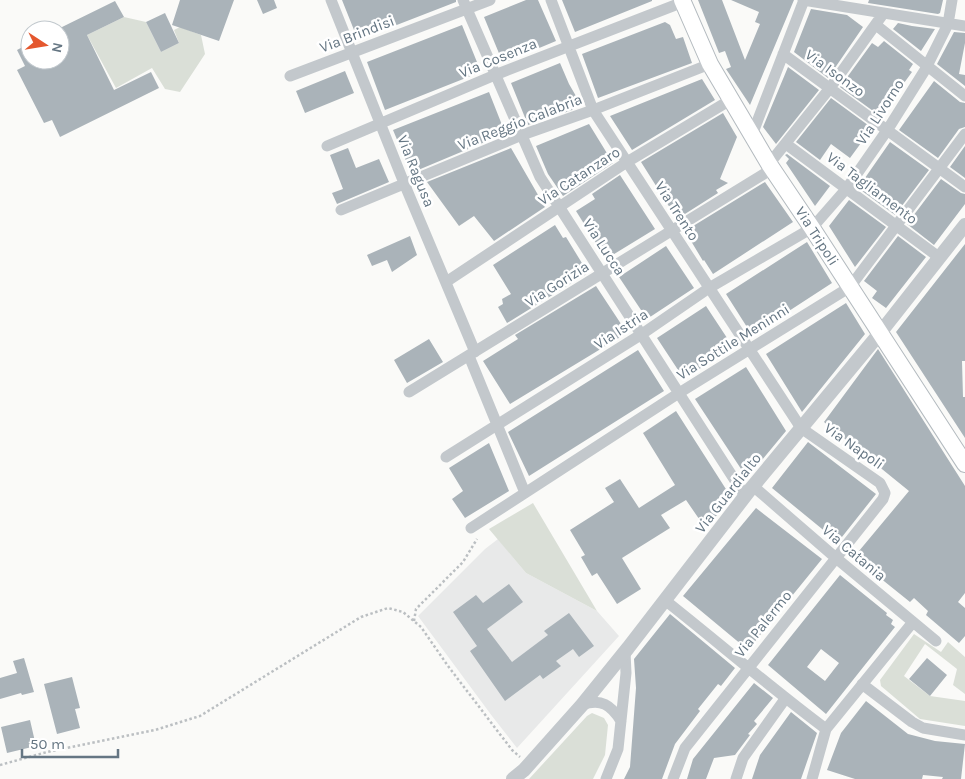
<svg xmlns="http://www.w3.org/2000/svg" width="965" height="779" viewBox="0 0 965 779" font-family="Karla,sans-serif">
	<rect width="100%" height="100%" fill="#fafaf8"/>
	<path fill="#e8e9e9" d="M 498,539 L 526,573 L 597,611 L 619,636 L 517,748 L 492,716 L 418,616 L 485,549 Z"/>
	<path fill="#dadfd7" d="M 124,17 L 146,22 L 161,52 L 179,43 L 174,30 L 180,27 L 201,35 L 205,54 L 180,92 L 165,89 L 152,68 L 116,88 L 87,35 Z
		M 533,503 L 597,611 L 526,573 L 489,529 Z
		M 914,634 L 941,652 L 948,642 L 965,657 L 965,694 L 953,685 L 957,669 L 925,644 L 904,676 L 930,696 L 965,701 L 965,726 L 920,719 L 881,686 L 880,680 Z
		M 592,713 L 604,718 L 608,725 L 605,755 L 593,779 L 529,779 L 587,716 Z"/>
	<path fill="#aab3b9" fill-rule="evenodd" d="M 180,0 L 234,0 L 219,41 L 172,25 Z
		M 257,0 L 274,0 L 277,8 L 263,14 Z
		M 342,0 L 456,0 L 456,2 L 358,40 Z
		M 526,0 L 538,0 L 556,41 L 503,63 L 484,17 Z
		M 562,0 L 652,0 L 652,1 L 575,32 Z
		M 698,0 L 722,0 L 745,60 L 760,24 L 755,22 L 759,12 L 731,0 L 794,0 L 750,105 L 726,69 L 731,67 L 725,51 L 719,53 Z
		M 869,0 L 943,0 L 940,13 L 938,14 L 868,3 Z
		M 115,1 L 124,17 L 87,35 L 114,90 L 151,72 L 159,88 L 60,137 L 52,120 L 44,123 L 17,70 L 25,66 L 17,50 L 30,43 L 30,60 L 60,60 L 60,28 Z
		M 811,9 L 847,15 L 863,27 L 828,78 L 794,52 Z
		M 165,13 L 179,43 L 161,52 L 146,22 Z
		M 665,22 L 670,25 L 676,39 L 683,37 L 692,63 L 598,98 L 582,54 Z
		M 898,23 L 912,26 L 935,29 L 921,51 L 893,29 Z
		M 462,25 L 481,72 L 385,110 L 367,62 Z
		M 954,32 L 965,33 L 965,43 L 959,74 L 965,75 L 965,86 L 937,64 Z
		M 884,41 L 913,64 L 909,70 L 912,72 L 880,116 L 840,87 L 872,43 L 878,47 Z
		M 560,63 L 569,84 L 580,103 L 572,110 L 528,125 L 511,83 Z
		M 788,67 L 819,90 L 776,144 L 763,127 Z
		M 345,71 L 354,93 L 305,113 L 296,91 Z
		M 702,79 L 715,100 L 632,150 L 610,116 Z
		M 934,81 L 960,102 L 965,103 L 965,127 L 959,129 L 938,158 L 899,130 Z
		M 489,92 L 504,130 L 502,131 L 504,134 L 411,173 L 393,130 Z
		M 831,98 L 872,128 L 850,158 L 831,144 L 820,160 L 796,142 Z
		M 723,113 L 737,137 L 720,179 L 728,183 L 716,190 L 718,193 L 677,219 L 641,162 Z
		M 589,124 L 613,163 L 563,196 L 548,174 L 536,146 Z
		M 890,142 L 929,170 L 895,215 L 858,188 Z
		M 965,146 L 965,178 L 950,167 Z
		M 348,148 L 356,168 L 379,159 L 389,182 L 337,204 L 332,193 L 343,189 L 330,155 Z
		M 511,148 L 545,207 L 494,241 L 474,216 L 459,226 L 427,182 Z
		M 787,154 L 830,186 L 815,206 L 786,163 L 789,159 L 785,155 Z
		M 620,175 L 655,229 L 606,259 L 576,211 L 595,199 L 592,194 Z
		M 941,179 L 961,193 L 965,194 L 965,204 L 934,245 L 907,224 Z
		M 765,182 L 793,222 L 713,274 L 704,260 L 703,261 L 685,231 Z
		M 849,200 L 886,227 L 855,267 L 829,226 Z
		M 555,225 L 563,238 L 566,237 L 588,273 L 507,323 L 498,307 L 503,304 L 502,299 L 511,294 L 493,265 Z
		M 410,236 L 417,255 L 392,272 L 387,260 L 372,266 L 367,255 Z
		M 898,236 L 926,257 L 886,308 L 872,298 L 877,291 L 864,281 Z
		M 807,242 L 832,283 L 752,335 L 726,294 Z
		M 965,244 L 965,361 L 962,361 L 963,397 L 965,397 L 965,438 L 896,332 Z
		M 666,246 L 694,288 L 647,319 L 619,277 Z
		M 596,286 L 627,333 L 510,404 L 483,361 L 518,339 L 515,335 Z
		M 846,303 L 865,334 L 802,412 L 766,354 Z
		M 706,306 L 733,347 L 684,379 L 657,338 Z
		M 429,339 L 443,362 L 407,383 L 394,360 Z
		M 878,349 L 965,486 L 965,593 L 958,602 L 965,608 L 965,636 L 959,643 L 926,615 L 928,611 L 914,598 L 910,602 L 854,557 L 909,491 L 824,422 Z
		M 638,350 L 664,391 L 529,476 L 508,432 Z
		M 746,367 L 786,431 L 747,478 L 695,399 Z
		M 676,411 L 731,497 L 706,529 L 686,500 L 661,515 L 670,528 L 622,558 L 641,589 L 617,604 L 597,573 L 592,576 L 581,557 L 585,555 L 570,530 L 614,502 L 605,488 L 620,479 L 639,508 L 675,485 L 643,433 Z
		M 808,442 L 876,494 L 838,542 L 772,488 Z
		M 489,443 L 509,491 L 465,518 L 452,499 L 463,491 L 449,468 Z
		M 756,508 L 822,559 L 748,650 L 683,596 Z
		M 840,575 L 887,613 L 886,615 L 893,620 L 891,624 L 895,627 L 826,714 L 768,665 ZM 821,649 L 839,663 L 825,681 L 807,667 Z
		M 509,584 L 523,602 L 487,629 L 512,662 L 548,635 L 544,631 L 569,613 L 594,646 L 579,657 L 573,649 L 556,661 L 561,666 L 543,679 L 540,675 L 505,701 L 470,651 L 477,646 L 453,612 L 476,595 L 483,603 Z
		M 670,614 L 735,668 L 721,686 L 718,684 L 698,709 L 700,711 L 675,744 L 662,779 L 624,779 L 630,767 L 636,688 L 634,659 Z
		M 24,658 L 34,692 L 22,695 L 21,693 L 0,699 L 0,678 L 17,673 L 13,661 Z
		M 927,658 L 947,675 L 930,696 L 909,679 Z
		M 72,677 L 80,708 L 75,709 L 80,728 L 57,734 L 44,684 Z
		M 754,683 L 773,698 L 754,721 L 757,724 L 748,734 L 750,735 L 735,755 L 714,758 L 706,779 L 687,779 L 693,759 Z
		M 866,701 L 908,734 L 935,741 L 965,744 L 961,779 L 942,779 L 943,777 L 923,775 L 922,779 L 855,779 L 827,770 L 841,733 Z
		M 791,712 L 817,733 L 801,779 L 752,779 L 760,755 Z
		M 30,720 L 36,746 L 7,753 L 1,727 Z"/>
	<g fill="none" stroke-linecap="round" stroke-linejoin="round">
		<g stroke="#b3babf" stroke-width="18">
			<path id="secondary" d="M 682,0 L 710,64 L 769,164 L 812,228 L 965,464"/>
		</g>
		<path stroke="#bbbfc2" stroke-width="2.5" stroke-dasharray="2.5 2.5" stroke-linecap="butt" d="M 414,621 L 416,609 L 463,562 L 477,539
			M 0,765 L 47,752 L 155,730 L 200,716 L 361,617 L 388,608 L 403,612 L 421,627 L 448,666 L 512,750 L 520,757"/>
		<path stroke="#c3c8cc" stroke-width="11" d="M 331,0 L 404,183 L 475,352
			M 463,0 L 540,177 L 745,496
			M 551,0 L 593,110 L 801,428 L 880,483 L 885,493 L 883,499 L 685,748 L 673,779
			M 803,0 L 965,26
			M 876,25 L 965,96
			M 783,54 L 965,187
			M 290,76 L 490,0
			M 752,135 L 804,0
			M 786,144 L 940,258
			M 327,146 L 495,75 L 683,2
			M 769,164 L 830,88 L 883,14
			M 341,210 L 522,135 L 593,110 L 710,64
			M 446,282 L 627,162 L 732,99
			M 469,356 L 525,493
			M 409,392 L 772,169
			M 446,457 L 642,334 L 709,288 L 812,228 L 847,188 L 888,129 L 925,70 L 948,24 L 952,0
			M 753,486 L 836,558 L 936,641
			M 471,528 L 679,393 L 850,287 L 965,134
			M 666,601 C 719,643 771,688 826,729
			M 862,684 L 912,722 L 923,728 L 965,735
			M 582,705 C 601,698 611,705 621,721
			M 606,779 L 618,749 L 626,673 L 625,652
			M 736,779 L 743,758 L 785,699
			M 812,779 L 826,729 L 913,622"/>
		<path stroke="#c3c8cc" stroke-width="14" d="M 513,779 L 524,770 L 582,705 L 628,648 L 749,491 L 880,333 L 965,225"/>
		<use href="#secondary" stroke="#fff" stroke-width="16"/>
	</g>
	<g text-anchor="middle" stroke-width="5" stroke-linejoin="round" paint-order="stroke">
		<g font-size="15" fill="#657683" stroke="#fff">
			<text transform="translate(357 34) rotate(-21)" y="5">Via Brindisi</text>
			<text transform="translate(498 58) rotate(-22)" y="5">Via Cosenza</text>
			<text transform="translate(835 73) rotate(36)" y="5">Via Isonzo</text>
			<text transform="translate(880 112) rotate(-57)" y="5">Via Livorno</text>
			<text transform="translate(520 122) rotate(-21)" y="5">Via Reggio Calabria</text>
			<text transform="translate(416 171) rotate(68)" y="5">Via Ragusa</text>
			<text transform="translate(579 176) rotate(-33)" y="5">Via Catanzaro</text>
			<text transform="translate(872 188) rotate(37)" y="5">Via Tagliamento</text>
			<text transform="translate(677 211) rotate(57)" y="5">Via Trento</text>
			<text transform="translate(817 236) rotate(57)" y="5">Via Tripoli</text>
			<text transform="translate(604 247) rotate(57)" y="5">Via Lucca</text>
			<text transform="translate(557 284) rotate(-32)" y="5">Via Gorizia</text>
			<text transform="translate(621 329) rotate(-33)" y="5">Via Istria</text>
			<text transform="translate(733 342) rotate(-32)" y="5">Via Sottile Meninni</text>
			<text transform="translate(854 446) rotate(35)" y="5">Via Napoli</text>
			<text transform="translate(728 493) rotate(-52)" y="5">Via Guardialto</text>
			<text transform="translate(854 553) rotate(40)" y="5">Via Catania</text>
			<text transform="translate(763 624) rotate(-51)" y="5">Via Palermo</text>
		</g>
	</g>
	<g transform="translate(45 45) rotate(102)"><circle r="24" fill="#ffffff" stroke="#c1c8cd"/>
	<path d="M0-4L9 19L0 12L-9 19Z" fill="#e4572e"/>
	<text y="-8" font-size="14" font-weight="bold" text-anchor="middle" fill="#657683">N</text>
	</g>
	<path d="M22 749v8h96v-8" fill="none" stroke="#657683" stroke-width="2.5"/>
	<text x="30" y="749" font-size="15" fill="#657683" stroke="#ffffff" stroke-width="4" paint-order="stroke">50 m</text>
</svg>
